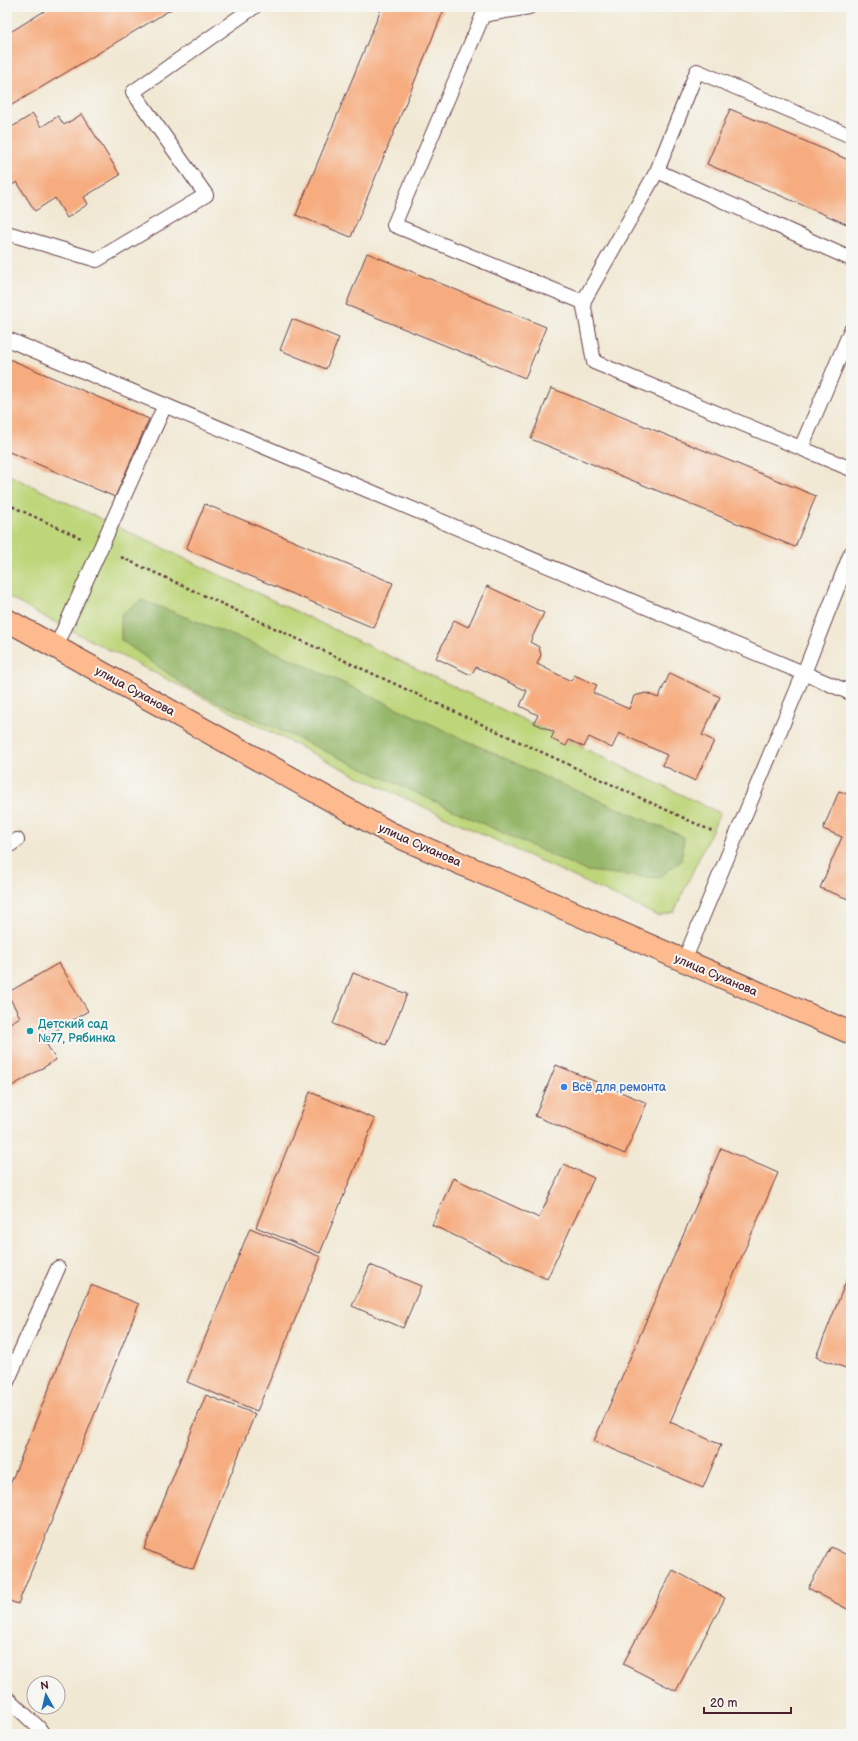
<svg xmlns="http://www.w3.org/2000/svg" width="858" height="1741" viewBox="0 0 858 1741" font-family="'Balsamiq Sans',sans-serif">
	<rect width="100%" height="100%" fill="#f6f6f2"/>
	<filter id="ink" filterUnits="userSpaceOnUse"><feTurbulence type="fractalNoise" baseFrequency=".025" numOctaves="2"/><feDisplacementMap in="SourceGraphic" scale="8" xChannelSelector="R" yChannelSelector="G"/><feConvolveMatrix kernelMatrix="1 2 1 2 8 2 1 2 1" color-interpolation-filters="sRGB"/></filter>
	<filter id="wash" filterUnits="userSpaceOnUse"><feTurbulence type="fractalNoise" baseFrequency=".012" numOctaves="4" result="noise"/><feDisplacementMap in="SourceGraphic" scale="16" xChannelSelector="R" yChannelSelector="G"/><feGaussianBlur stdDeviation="0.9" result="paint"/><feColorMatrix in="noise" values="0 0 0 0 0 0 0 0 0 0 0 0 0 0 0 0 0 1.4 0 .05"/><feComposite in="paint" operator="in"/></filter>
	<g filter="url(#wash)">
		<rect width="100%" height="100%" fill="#f1e8d3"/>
		<path fill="#bed67a" stroke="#847a52" d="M 7,474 L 720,813 L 674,912 L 658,916 L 351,773 L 33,611 L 7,596 Z"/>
		<path fill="#96b76a" stroke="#706b4a" d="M 142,600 L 285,656 L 545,777 L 684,837 L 681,861 L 658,878 L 586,871 L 190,689 L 121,640 L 121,614 Z"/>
		<g id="blocks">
			<path fill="#f6ac7f" d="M 51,7 L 175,7 L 7,108 L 7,34 Z
				M 382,7 L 445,7 L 351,237 L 296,215 Z
				M 730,109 L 851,161 L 851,226 L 707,164 Z
				M 33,114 L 41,127 L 58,116 L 64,125 L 82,114 L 120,175 L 84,197 L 88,204 L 67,218 L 55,198 L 35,211 L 17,182 L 7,188 L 7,130 Z
				M 367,253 L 546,327 L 525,378 L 346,305 Z
				M 292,319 L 339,338 L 326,369 L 280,350 Z
				M 7,358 L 149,419 L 115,497 L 7,451 Z
				M 551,388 L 816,496 L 795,547 L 531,439 Z
				M 205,504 L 393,583 L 374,628 L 186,549 Z
				M 487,586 L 544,613 L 530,642 L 539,647 L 541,655 L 537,664 L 571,681 L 574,675 L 597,685 L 593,693 L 629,709 L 634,696 L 646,693 L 658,698 L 670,673 L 720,697 L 702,735 L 714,741 L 695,781 L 662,765 L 667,755 L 619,733 L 612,748 L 589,737 L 584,747 L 569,740 L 566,746 L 551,739 L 554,732 L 534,723 L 538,715 L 520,706 L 527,691 L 476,667 L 471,675 L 436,658 L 454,620 L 468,627 Z
				M 839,791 L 850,795 L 851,792 L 851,900 L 820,888 L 842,837 L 823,829 Z
				M 59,963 L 88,1011 L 43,1038 L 56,1060 L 7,1089 L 7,1025 L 20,1017 L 7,993 Z
				M 353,973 L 407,994 L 386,1045 L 333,1024 Z
				M 556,1065 L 647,1103 L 625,1154 L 535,1116 Z
				M 310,1092 L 375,1119 L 320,1253 L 256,1227 Z
				M 721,1148 L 778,1173 L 670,1422 L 721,1445 L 703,1488 L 594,1441 Z
				M 564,1164 L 594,1178 L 547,1279 L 432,1225 L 453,1178 L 539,1218 Z
				M 250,1228 L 321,1257 L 257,1411 L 187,1382 Z
				M 370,1265 L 421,1286 L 403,1328 L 352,1306 Z
				M 851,1269 L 851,1370 L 816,1357 Z
				M 91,1285 L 139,1304 L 18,1604 L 7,1600 L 7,1492 Z
				M 206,1395 L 255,1414 L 193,1569 L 144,1549 Z
				M 831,1547 L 851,1557 L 851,1611 L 808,1588 Z
				M 673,1570 L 725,1598 L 676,1691 L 623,1664 Z"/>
		</g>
	</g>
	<g filter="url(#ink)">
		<use href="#blocks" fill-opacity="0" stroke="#633d44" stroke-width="1"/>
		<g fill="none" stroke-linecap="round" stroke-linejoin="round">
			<g stroke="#633d44" stroke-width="16">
				<path id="service" d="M 529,7 L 483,15 L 394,225 L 583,302 L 594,362 L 851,469
					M 657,171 L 697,71 L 851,136
					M 7,233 L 97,260 L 206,195 L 133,92 L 254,7
					M 583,302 L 657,171 L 851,259
					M 7,339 L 851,693
					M 801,448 L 851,330
					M 56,647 L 165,405
					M 7,847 L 17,840
					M 684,961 L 804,673 L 851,553
					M 7,1382 L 58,1268
					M 7,1698 L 38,1727 L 43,1734"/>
			</g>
			<g stroke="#633d44" stroke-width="24">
				<path id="primary" d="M 7,620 L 390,833 L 851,1033"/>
			</g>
			<path stroke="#633d44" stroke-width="2.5" stroke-dasharray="3 3" stroke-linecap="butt" d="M 7,504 L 81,538
				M 121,557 L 714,832"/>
			<use href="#service" stroke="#fff" stroke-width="14"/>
			<use href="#primary" stroke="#fcba8e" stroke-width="22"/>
		</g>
	</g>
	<circle fill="#0f9aa8" stroke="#f6f6f2" stroke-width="1.5" cx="30" cy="1031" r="4"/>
	<circle fill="#3f7fe0" stroke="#f6f6f2" stroke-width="1.5" cx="564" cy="1087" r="4"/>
	<g text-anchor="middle" stroke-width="4" stroke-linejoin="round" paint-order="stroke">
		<g font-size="12" fill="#4a1f2b" stroke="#f6f6f2">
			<text transform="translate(135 691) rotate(29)" y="4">улица Суханова</text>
			<text transform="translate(420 845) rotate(24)" y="4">улица Суханова</text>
			<text transform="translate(716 975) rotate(23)" y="4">улица Суханова</text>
		</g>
		<g font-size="12" fill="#0d838f" stroke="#f6f6f2" text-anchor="start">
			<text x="38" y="1028">Детский сад<tspan x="38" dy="14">№77, Рябинка</tspan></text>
		</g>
		<g font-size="12" fill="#366cbe" stroke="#f6f6f2" text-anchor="start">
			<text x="572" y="1091">Всё для ремонта</text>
		</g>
	</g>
	<rect width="858" height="1741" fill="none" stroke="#f6f6f2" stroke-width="24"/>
	<g transform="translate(46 1695) rotate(352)"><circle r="19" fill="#f6f6f2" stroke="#b1a0a2"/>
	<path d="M0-3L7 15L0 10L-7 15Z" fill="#1f6fb2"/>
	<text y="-6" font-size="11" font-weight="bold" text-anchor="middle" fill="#4a1f2b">N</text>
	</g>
	<path d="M704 1707v6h87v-6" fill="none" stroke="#4a1f2b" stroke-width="2"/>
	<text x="710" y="1707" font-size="12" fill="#4a1f2b" stroke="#f6f6f2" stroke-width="3" paint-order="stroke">20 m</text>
</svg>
